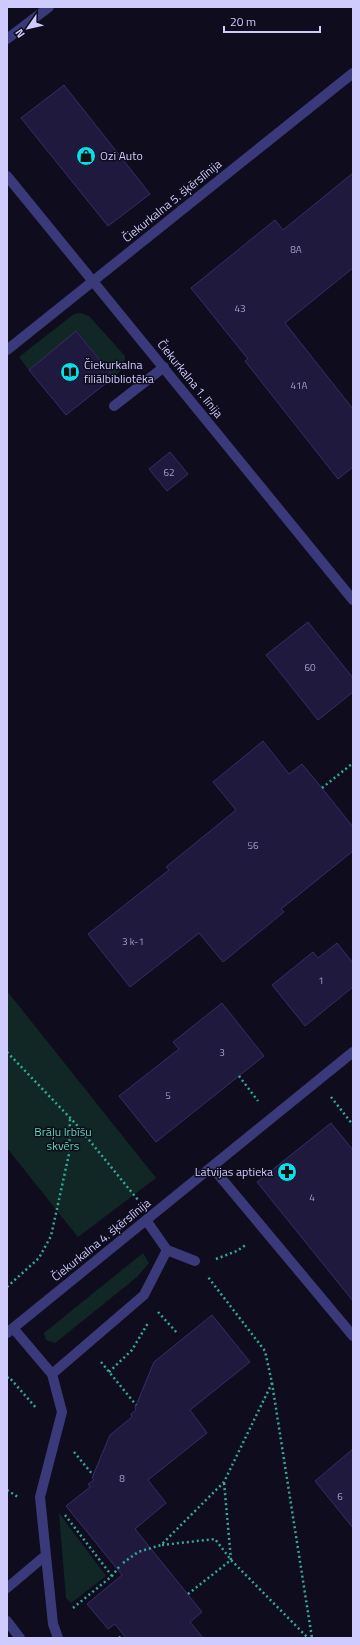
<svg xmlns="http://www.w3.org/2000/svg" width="360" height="1645" viewBox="0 0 360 1645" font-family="'Titillium Web',sans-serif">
	<rect width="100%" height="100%" fill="#0f0d1d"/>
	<path fill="#102725" d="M 81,313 L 89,316 L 125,356 L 124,367 L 114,377 L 77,331 L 29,370 L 19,357 L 74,314 Z
		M 7,991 L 156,1178 L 78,1237 L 7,1148 Z
		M 143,1253 L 149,1263 L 137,1277 L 55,1343 L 46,1340 L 44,1333 Z
		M 59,1513 L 106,1576 L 71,1603 L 66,1598 Z"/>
	<path fill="#1f1a3d" stroke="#362d68" d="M 64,85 L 150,194 L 108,226 L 21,118 Z
		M 353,173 L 353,268 L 285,323 L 353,409 L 353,467 L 338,479 L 245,361 L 248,359 L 191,288 L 275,220 L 283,230 Z
		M 76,331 L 114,377 L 66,415 L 29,370 Z
		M 170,452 L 188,474 L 167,491 L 149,469 Z
		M 308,622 L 353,678 L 353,692 L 318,720 L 266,655 Z
		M 263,741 L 289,774 L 302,764 L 322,788 L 353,827 L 353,851 L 281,909 L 284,912 L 223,962 L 199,933 L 130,987 L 88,934 L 169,870 L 166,867 L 236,810 L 213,782 Z
		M 337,943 L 353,963 L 353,987 L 305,1026 L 272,985 L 313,952 L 318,958 Z
		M 222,1003 L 264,1056 L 156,1142 L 119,1096 L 179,1049 L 173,1042 Z
		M 331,1123 L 353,1150 L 353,1301 L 257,1182 Z
		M 212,1315 L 250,1362 L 190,1410 L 207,1433 L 148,1480 L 166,1503 L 135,1529 L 202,1612 L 190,1622 L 203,1638 L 126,1638 L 115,1624 L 108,1629 L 87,1604 L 122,1575 L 66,1506 L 90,1487 L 88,1484 L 94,1480 L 92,1478 L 110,1435 L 132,1417 L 131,1414 L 136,1410 L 135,1408 L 154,1362 Z
		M 353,1449 L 353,1528 L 315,1481 Z"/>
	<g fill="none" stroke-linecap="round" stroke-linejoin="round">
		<path stroke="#32aa9d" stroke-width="2.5" stroke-dasharray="2 3" stroke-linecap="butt" d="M 322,788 L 353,763
			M 7,1052 L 76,1124 L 138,1200
			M 239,1076 L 258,1101
			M 331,1097 L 353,1125
			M 216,1259 L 237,1251 L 247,1244
			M 7,1287 L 39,1258 L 51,1236 L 69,1154 L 70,1117
			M 158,1312 L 178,1334
			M 101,1362 L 136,1405
			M 109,1372 L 132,1350 L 148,1323
			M 7,1378 L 9,1377 L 37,1409
			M 272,1383 L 312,1638
			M 74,1452 L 93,1475
			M 7,1490 L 18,1497
			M 65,1515 L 112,1576
			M 162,1545 L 215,1539 L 231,1560 L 308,1638
			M 123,1563 L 138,1552 L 161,1545 L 224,1482 L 272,1383 L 265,1351 L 208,1277
			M 188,1594 L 231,1560 L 224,1482
			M 73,1608 L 112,1576 L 119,1567
			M 119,1638 L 123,1635"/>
		<path stroke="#3a3a7a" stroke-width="10" d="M 7,39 L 49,7
			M 7,176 L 353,600
			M 7,350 L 353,73
			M 114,406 L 164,367
			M 212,1167 L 353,1336
			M 167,1250 L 195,1261
			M 13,1328 L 52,1374 L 62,1412 L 40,1497 L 53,1624 L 58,1638
			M 7,1333 L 353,1052
			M 52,1374 L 144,1295 L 167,1250 L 146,1220
			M 7,1588 L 46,1555
			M 7,1621 L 20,1638"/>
	</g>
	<defs>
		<g id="shop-disc" transform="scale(1)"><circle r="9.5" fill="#0adeea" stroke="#0f0d1d"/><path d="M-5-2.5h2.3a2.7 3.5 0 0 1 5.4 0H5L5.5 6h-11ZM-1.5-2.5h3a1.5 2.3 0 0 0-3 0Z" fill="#111"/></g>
		<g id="library-disc" transform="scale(1)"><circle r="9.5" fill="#0adeea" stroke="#0f0d1d"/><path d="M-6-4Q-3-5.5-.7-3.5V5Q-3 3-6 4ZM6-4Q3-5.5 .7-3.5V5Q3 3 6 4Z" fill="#111"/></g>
		<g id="pharmacy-disc" transform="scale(1)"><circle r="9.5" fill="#0adeea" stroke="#0f0d1d"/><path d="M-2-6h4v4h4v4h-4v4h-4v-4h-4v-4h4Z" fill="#111"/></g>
	</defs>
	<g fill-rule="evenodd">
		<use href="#shop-disc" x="86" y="156"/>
		<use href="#library-disc" x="70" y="372"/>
		<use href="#pharmacy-disc" x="287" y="1172"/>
	</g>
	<g text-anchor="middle" stroke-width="3" stroke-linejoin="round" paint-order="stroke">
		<g font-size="10" fill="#a39fcd">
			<text x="296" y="253">8A</text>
			<text x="240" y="312">43</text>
			<text x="299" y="389">41A</text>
			<text x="169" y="476">62</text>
			<text x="310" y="671">60</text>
			<text x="253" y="849">56</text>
			<text x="133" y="945">3 k-1</text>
			<text x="321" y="984">1</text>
			<text x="222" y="1056">3</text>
			<text x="168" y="1099">5</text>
			<text x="312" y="1201">4</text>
			<text x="122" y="1482">8</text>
			<text x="340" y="1500">6</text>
		</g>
		<g font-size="12" fill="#cfcbfd" stroke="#0f0d1d" text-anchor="start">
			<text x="100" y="160">Ozi Auto</text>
			<text x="84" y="369">Čiekurkalna<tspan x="84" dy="14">filiālbibliotēka</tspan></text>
			<text x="273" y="1176" text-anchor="end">Latvijas aptieka</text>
		</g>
		<g font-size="12" fill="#cfcbfd" stroke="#0f0d1d">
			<text transform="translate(172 201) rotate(-39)" y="4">Čiekurkalna 5. šķērslīnija</text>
			<text transform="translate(190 379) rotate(51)" y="4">Čiekurkalna 1. līnija</text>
			<text transform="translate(101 1240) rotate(-39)" y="4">Čiekurkalna 4. šķērslīnija</text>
		</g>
		<g font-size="12" fill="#5cd8b3" stroke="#0f0d1d">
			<text x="63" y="1136">Brāļu Irbīšu<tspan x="63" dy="14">skvērs</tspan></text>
		</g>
	</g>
	<rect width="360" height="1645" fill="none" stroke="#cfcbfd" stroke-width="16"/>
	<g transform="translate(28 28) rotate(236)" stroke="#0f0d1d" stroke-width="3" paint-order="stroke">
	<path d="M0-3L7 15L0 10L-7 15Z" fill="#cfcbfd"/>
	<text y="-6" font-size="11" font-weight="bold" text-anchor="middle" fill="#cfcbfd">N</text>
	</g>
	<path d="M224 26v6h96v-6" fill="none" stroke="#cfcbfd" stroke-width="2"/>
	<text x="230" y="26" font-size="12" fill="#cfcbfd" stroke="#0f0d1d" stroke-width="3" paint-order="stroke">20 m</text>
</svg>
